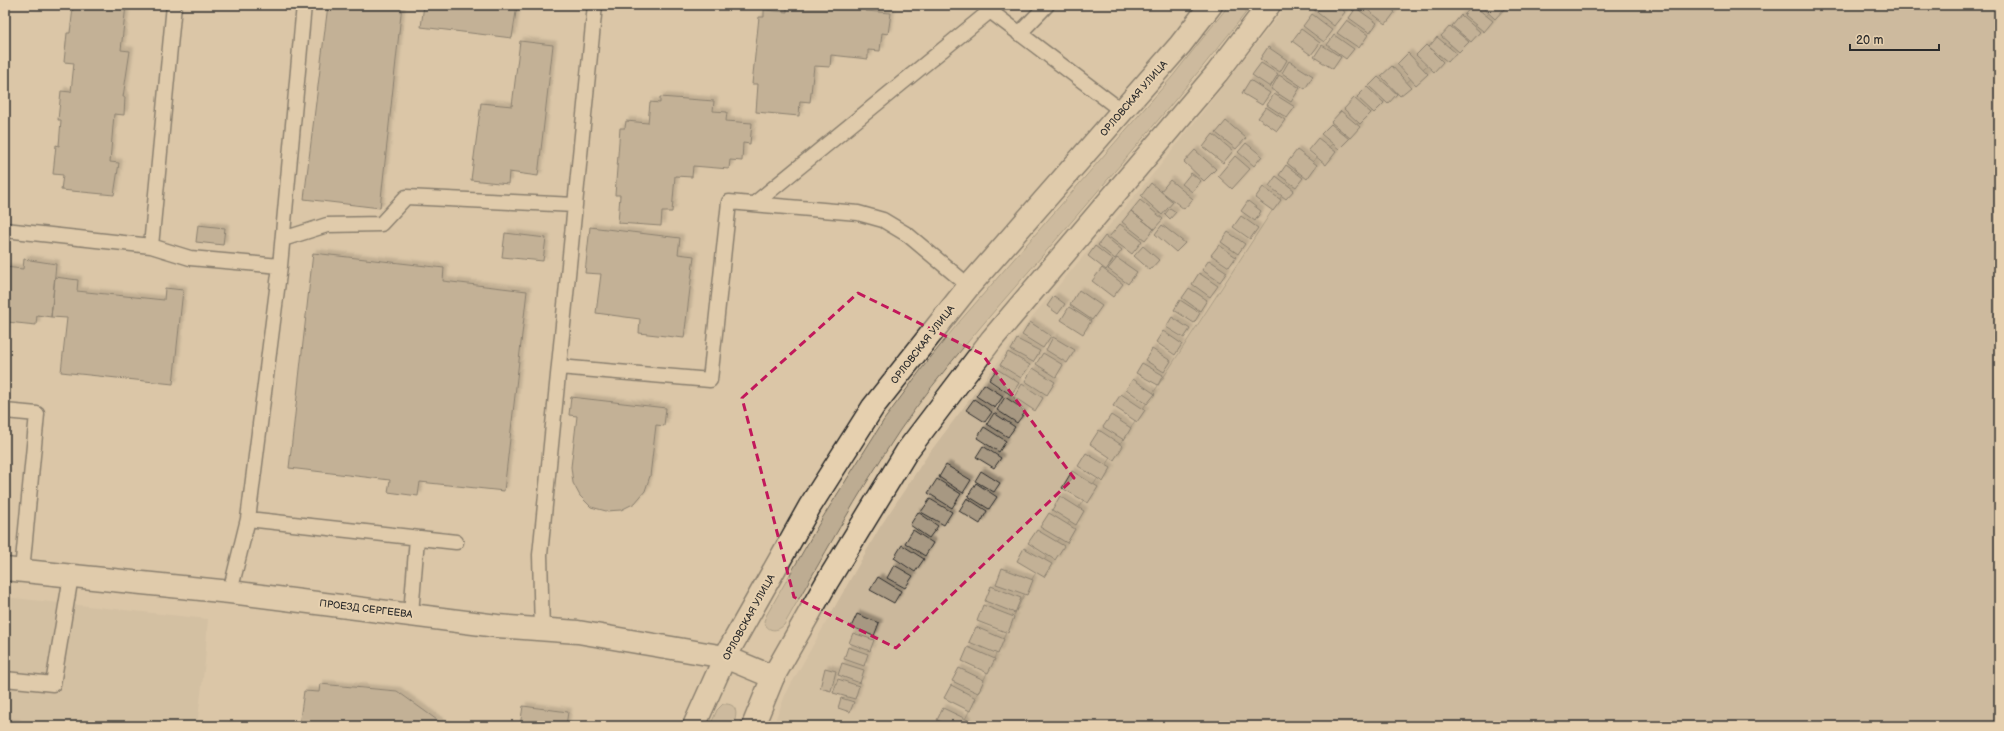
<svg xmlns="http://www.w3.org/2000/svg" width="2004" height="731" viewBox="0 0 2004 731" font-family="'Balsamiq Sans',sans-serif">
	<defs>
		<filter id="shadow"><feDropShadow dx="3.5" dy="-3.5" stdDeviation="1" flood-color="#0004"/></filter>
	</defs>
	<rect width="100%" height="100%" fill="#dbc6a7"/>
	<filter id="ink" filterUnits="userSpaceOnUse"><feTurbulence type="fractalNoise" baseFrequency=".025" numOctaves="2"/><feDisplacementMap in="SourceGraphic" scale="8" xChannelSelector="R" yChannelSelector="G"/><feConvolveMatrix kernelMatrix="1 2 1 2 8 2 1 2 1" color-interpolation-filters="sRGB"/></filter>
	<g filter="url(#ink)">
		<path fill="#cbb89c" d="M 1287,5 L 1548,5 L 997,726 L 773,726 L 786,693 L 880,527 L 927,456 L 1031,318 L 1159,167 Z
			M 5,597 L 208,619 L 205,662 L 197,726 L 5,726 Z"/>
		<path fill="#bdac92" stroke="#746c5e" d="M 1229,5 L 1252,5 C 1183,93 1109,178 1036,263 C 989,317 941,371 900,430 C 858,493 821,560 784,625 C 777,632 767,632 764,621 L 766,616 L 823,517 L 884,420 L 923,367 L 960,321 L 1172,77 Z
			M 1499,5 L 1999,5 L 1999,726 L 962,726 L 1030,582 L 1294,177 Z
			M 723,704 C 739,703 737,715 733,726 L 710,726 L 717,710 Z"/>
		<path fill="#a79882" stroke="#2b2b2b" filter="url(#shadow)" d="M 70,5 L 126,5 L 121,50 L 130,51 L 123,97 L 125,97 L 124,115 L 114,114 L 110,162 L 119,163 L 114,195 L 61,190 L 63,175 L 53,174 L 56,145 L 59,146 L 61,120 L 58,120 L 61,91 L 71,92 L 74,63 L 64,62 L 67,33 L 70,33 L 73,8 L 70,8 Z
			M 328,5 L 402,5 L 380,208 L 304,199 Z
			M 424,5 L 517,5 L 512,38 L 421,27 Z
			M 787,5 L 866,5 L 865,11 L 891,13 L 888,34 L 882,33 L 880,51 L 868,50 L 868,59 L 831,55 L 830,67 L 814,66 L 810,102 L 800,101 L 799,116 L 756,112 L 758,84 L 752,84 L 759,17 L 764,17 L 764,10 L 787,12 Z
			M 1316,5 L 1336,5 L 1345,12 L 1334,26 L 1313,9 Z
			M 1347,5 L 1358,5 L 1353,11 Z
			M 1367,5 L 1386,5 L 1395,12 L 1386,24 L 1365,8 Z
			M 1392,5 L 1401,5 L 1398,9 Z
			M 1473,5 L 1493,21 L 1484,32 L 1464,15 Z
			M 1480,5 L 1503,5 L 1506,7 L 1495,19 Z
			M 1356,8 L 1377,23 L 1370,33 L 1349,18 Z
			M 1312,14 L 1333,30 L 1324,42 L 1303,26 Z
			M 1461,15 L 1480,32 L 1471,42 L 1452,26 Z
			M 1347,20 L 1368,35 L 1359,48 L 1337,33 Z
			M 1450,26 L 1469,42 L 1459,52 L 1441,36 Z
			M 1301,29 L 1320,43 L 1311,55 L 1292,41 Z
			M 1334,35 L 1354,49 L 1346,59 L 1327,45 Z
			M 1437,37 L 1456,53 L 1448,62 L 1429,47 Z
			M 520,41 L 553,45 L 538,176 L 509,172 L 508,184 L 471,180 L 481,103 L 512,106 Z
			M 1322,45 L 1341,57 L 1333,69 L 1314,57 Z
			M 1426,45 L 1443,62 L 1434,72 L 1416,55 Z
			M 1268,47 L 1287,60 L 1280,72 L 1260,59 Z
			M 1408,53 L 1428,74 L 1416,85 L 1397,64 Z
			M 1289,61 L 1313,76 L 1305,89 L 1282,73 Z
			M 1261,63 L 1278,74 L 1270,87 L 1252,75 Z
			M 1392,66 L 1411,87 L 1400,96 L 1381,76 Z
			M 1279,75 L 1300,88 L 1291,102 L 1271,89 Z
			M 1378,77 L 1397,94 L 1388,104 L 1369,86 Z
			M 1250,80 L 1270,93 L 1262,105 L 1242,93 Z
			M 1367,87 L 1384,103 L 1374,113 L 1357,97 Z
			M 1274,94 L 1295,107 L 1287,118 L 1267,105 Z
			M 660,97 L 714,101 L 713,111 L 727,112 L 726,121 L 752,123 L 750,144 L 743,143 L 742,161 L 730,160 L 729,169 L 693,166 L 692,177 L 675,176 L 672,212 L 662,212 L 661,226 L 618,223 L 620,195 L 615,195 L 620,128 L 625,128 L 626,121 L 648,123 L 650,102 L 660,103 Z
			M 1354,98 L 1371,113 L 1360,124 L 1344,109 Z
			M 1266,107 L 1285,120 L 1277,131 L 1258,118 Z
			M 1341,111 L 1360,127 L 1350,138 L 1331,122 Z
			M 1226,121 L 1246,138 L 1236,149 L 1216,133 Z
			M 1331,124 L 1349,139 L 1339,149 L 1321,134 Z
			M 1213,134 L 1233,151 L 1223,163 L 1203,147 Z
			M 1318,138 L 1336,152 L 1326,165 L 1308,150 Z
			M 1246,143 L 1262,156 L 1254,166 L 1238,152 Z
			M 1195,150 L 1216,169 L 1204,181 L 1184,162 Z
			M 1297,150 L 1317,165 L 1307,179 L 1287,163 Z
			M 1235,156 L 1250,169 L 1232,189 L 1218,176 Z
			M 1286,165 L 1303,178 L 1296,187 L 1279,175 Z
			M 1191,173 L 1201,181 L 1192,192 L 1182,184 Z
			M 1276,176 L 1294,190 L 1286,199 L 1269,186 Z
			M 1170,180 L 1193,199 L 1184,209 L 1161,191 Z
			M 1151,183 L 1173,202 L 1162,215 L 1141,196 Z
			M 1263,187 L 1281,200 L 1273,211 L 1255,198 Z
			M 1140,200 L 1163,219 L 1154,229 L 1131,211 Z
			M 1248,201 L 1261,211 L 1255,221 L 1241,211 Z
			M 1170,208 L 1176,212 L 1170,219 L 1165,214 Z
			M 1131,211 L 1154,229 L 1145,240 L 1122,222 Z
			M 1241,216 L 1258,228 L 1250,239 L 1233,227 Z
			M 1120,224 L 1142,241 L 1132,254 L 1109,237 Z
			M 198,225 L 225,228 L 223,245 L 196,242 Z
			M 1162,225 L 1185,243 L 1176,252 L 1155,234 Z
			M 590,227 L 680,238 L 678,254 L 694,256 L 684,338 L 639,333 L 640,319 L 596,313 L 601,274 L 585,273 Z
			M 1228,232 L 1245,244 L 1238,254 L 1221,242 Z
			M 505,233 L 546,238 L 543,261 L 502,257 Z
			M 1105,236 L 1122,250 L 1115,259 L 1098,245 Z
			M 1219,245 L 1236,257 L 1229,267 L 1211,255 Z
			M 1095,246 L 1113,260 L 1106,270 L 1088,256 Z
			M 1143,246 L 1159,260 L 1150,270 L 1134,256 Z
			M 313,253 L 444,268 L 443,281 L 527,291 L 504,491 L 420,482 L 418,496 L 388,492 L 390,480 L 289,468 Z
			M 1117,258 L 1137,272 L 1128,284 L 1108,269 Z
			M 24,259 L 56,264 L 51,317 L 37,315 L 36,325 L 7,322 L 7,319 L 5,319 L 5,267 L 23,269 Z
			M 1209,260 L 1227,272 L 1220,282 L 1202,270 Z
			M 1102,268 L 1123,284 L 1113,297 L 1092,281 Z
			M 1199,273 L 1218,286 L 1210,297 L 1192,284 Z
			M 55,277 L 78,280 L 77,291 L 164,300 L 165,288 L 183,290 L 173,384 L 61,372 L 67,318 L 51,317 Z
			M 1189,288 L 1207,300 L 1200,311 L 1182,298 Z
			M 1079,290 L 1102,306 L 1092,320 L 1070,305 Z
			M 1054,296 L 1065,304 L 1058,314 L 1047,306 Z
			M 1180,300 L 1200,313 L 1194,323 L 1174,310 Z
			M 1069,307 L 1091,321 L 1083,334 L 1061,320 Z
			M 1172,317 L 1190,329 L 1184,338 L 1166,327 Z
			M 1030,322 L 1051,336 L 1043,348 L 1022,335 Z
			M 1163,331 L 1182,344 L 1175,355 L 1156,342 Z
			M 1053,337 L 1075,350 L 1067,363 L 1046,350 Z
			M 1017,339 L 1040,351 L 1033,362 L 1011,350 Z
			M 1152,349 L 1171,361 L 1164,372 L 1145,360 Z
			M 1008,352 L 1030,365 L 1021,378 L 1000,365 Z
			M 1043,353 L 1063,365 L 1056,377 L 1036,364 Z
			M 1142,363 L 1163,375 L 1158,385 L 1136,373 Z
			M 1033,368 L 1055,382 L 1047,395 L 1025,381 Z
			M 997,369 L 1019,383 L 1011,395 L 989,380 Z
			M 1133,379 L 1155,394 L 1147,404 L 1126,389 Z
			M 984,384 L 1003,396 L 995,408 L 976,396 Z
			M 1022,384 L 1043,398 L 1035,411 L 1014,397 Z
			M 1121,394 L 1145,410 L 1137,422 L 1113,406 Z
			M 571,397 L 666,408 L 664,426 L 656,425 L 650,476 L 645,491 L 635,503 L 621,510 L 606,511 L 591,507 L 580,496 L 573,483 L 571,467 L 577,416 L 569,415 Z
			M 1005,397 L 1026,411 L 1017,423 L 997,410 Z
			M 974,399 L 992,412 L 985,422 L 966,410 Z
			M 994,413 L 1015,427 L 1008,437 L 987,424 Z
			M 1111,415 L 1131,428 L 1124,440 L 1103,427 Z
			M 984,427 L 1006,441 L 999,452 L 977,438 Z
			M 1099,430 L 1123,446 L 1114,460 L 1090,444 Z
			M 983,446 L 1001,458 L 994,468 L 976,457 Z
			M 1086,453 L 1111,468 L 1103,482 L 1078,466 Z
			M 946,465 L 971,480 L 963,493 L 939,477 Z
			M 981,471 L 1000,483 L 994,492 L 975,481 Z
			M 1072,471 L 1098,487 L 1088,503 L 1062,488 Z
			M 937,479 L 961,494 L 952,508 L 928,493 Z
			M 976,483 L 997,497 L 989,509 L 968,496 Z
			M 1060,496 L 1084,511 L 1076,525 L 1052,510 Z
			M 967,498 L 987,511 L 980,524 L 959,511 Z
			M 930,499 L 952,512 L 944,525 L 921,512 Z
			M 918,512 L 938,526 L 929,538 L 910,525 Z
			M 1049,513 L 1075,529 L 1067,543 L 1040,527 Z
			M 913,530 L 933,543 L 925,556 L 905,543 Z
			M 1037,530 L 1064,546 L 1055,560 L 1028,543 Z
			M 902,545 L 924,559 L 915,572 L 894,558 Z
			M 1024,548 L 1052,564 L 1044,577 L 1017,561 Z
			M 894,565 L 913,576 L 905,588 L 887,578 Z
			M 1002,568 L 1033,580 L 1027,595 L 996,584 Z
			M 878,577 L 901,591 L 894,603 L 870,590 Z
			M 991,586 L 1021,598 L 1015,613 L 985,601 Z
			M 983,605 L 1014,617 L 1008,633 L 977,621 Z
			M 857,614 L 879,623 L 874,636 L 851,627 Z
			M 976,627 L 1004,639 L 998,654 L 969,642 Z
			M 853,633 L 874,640 L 870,651 L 849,643 Z
			M 848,647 L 868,654 L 864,666 L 844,659 Z
			M 968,647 L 995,659 L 988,673 L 962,661 Z
			M 842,663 L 864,670 L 860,683 L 838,675 Z
			M 825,668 L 836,671 L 831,691 L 820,688 Z
			M 959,668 L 984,680 L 978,693 L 952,681 Z
			M 838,679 L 859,686 L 855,699 L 833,693 Z
			M 320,684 L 397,691 L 444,725 L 448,726 L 299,726 L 304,691 L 319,692 Z
			M 951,685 L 976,698 L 970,711 L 944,698 Z
			M 841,698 L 854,702 L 850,712 L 838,708 Z
			M 523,706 L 568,712 L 566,726 L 520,726 Z
			M 943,708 L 968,720 L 965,726 L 950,726 L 937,720 Z
			M 5,723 L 17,724 L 16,726 L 5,726 Z"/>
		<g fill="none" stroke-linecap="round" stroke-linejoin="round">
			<g stroke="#2b2b2b" stroke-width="17">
				<path id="lane" d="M 1019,34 L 1047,5
					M 754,204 L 990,11 L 1122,111
					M 5,230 L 151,246 L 190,258 L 280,266
					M 283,239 L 327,225 L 381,224 L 406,197 L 575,205
					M 151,246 L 174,5
					M 559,367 L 710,380 L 729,202 L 858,213 L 883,220 L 908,235 L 969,286
					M 5,411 L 37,414 L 22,571
					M 248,519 L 456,542
					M 230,592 L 248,519 L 280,266 L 304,5
					M 411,614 L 417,538
					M 542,631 L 540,555 L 595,5
					M 5,679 L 53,684 L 71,576"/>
			</g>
			<g stroke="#2b2b2b" stroke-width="25">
				<path id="street" d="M 5,569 L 230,592 L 497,626 L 578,632 L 725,657 L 773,677"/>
			</g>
			<g stroke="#2b2b2b" stroke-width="25">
				<path id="secondary" d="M 694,726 L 725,657 L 810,506 L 873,407 L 969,286 L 1180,45 L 1211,5
					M 753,726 L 773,677 L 827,582 L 907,451 L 992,339 L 1217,73 L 1269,5"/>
			</g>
			<use href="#lane" stroke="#e6d0af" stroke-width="14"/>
			<use href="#street" stroke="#e6d0af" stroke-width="22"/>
			<use href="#secondary" stroke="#e6d0af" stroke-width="22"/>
		</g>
	</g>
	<path d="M0 0H2004V731H0ZM 858,293 L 982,354 L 1074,478 L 896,648 L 794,597 L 742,398 Z" fill="#dbc6a7" fill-opacity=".55" fill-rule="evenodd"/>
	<path fill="none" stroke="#c2185b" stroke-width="3" stroke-dasharray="8 5" stroke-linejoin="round" d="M 858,293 L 982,354 L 1074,478 L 896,648 L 794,597 L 742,398 Z"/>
	<g text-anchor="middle" stroke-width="4" stroke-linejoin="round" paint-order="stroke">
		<g font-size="10" fill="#2b2b2b" stroke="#e6d0af">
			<text transform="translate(1133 98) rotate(-49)" y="4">ОРЛОВСКАЯ УЛИЦА</text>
			<text transform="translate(922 344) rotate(-52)" y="4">ОРЛОВСКАЯ УЛИЦА</text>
			<text transform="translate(366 608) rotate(7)" y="4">ПРОЕЗД СЕРГЕЕВА</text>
			<text transform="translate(748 617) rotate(-61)" y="4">ОРЛОВСКАЯ УЛИЦА</text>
		</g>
	</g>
	<rect width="2004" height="731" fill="none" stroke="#e6d0af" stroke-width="20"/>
	<rect x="10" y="10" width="1984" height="711" fill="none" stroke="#2b2b2b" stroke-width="1.5" filter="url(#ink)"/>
	<path d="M1850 44v6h89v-6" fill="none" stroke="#2b2b2b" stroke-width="2"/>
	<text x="1856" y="44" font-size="12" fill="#2b2b2b" stroke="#e6d0af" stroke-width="3" paint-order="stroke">20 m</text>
</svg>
